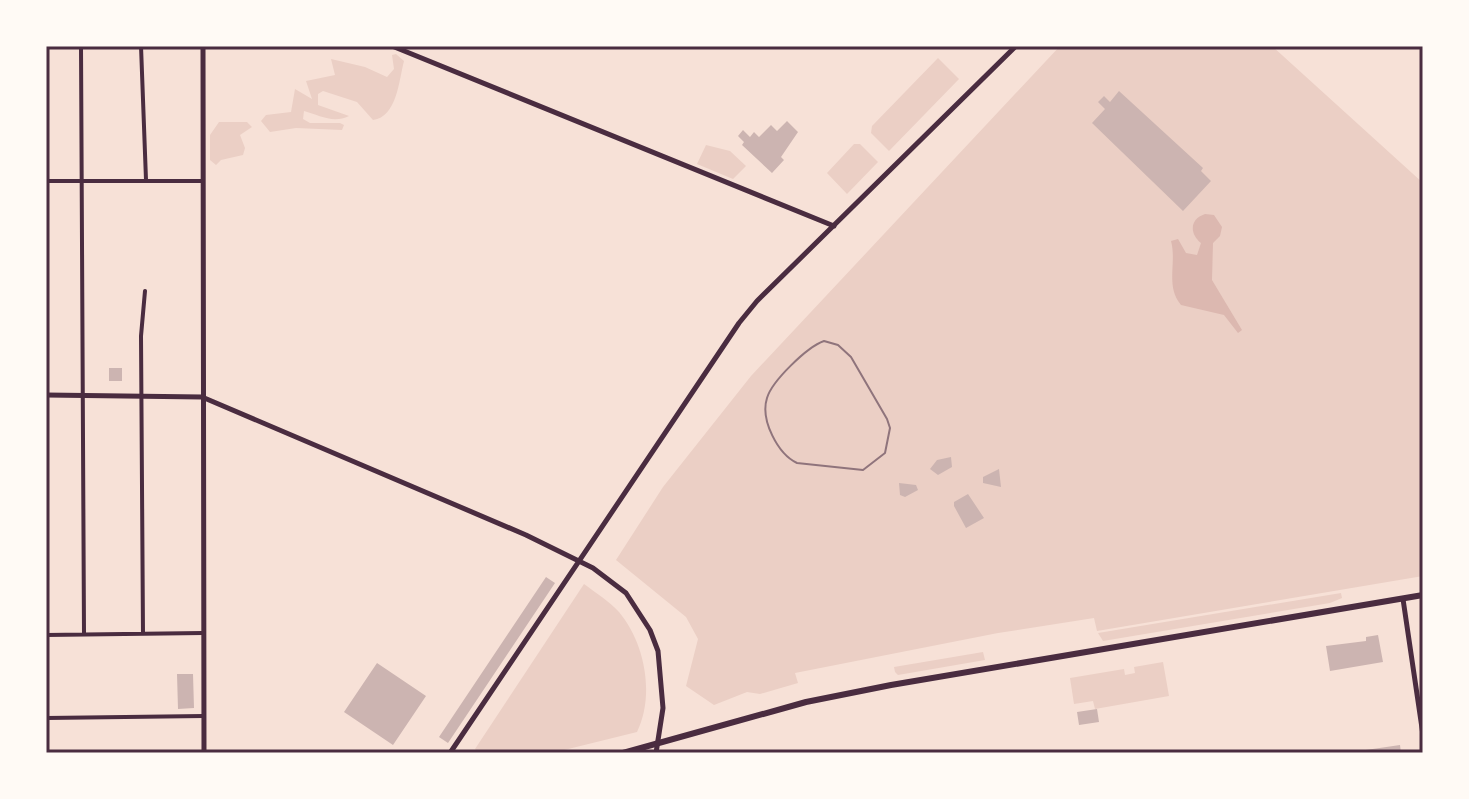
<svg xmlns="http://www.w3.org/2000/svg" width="1469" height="799" viewBox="0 0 1469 799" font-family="Inter,sans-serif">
	<rect width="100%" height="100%" fill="#f7e1d7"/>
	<path fill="#ebcfc5" d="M 1060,46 L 1272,46 L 1423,183 L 1423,576 L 1097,631 L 1094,618 L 998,633 L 795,673 L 798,683 L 760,694 L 747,692 L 714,705 L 686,686 L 698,639 L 686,617 L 616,560 L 663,487 L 751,376 Z
		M 396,54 L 404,61 C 399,80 397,117 373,120 L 357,102 L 323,91 L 318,94 L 318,105 L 349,116 C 333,124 319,115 304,111 L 303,119 L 310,123 L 340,123 L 344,125 L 342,130 L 296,128 L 270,132 L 261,121 L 266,115 L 291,112 L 295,89 L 312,99 L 306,81 L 335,75 L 331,59 L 365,67 L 387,77 L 394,69 L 392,55 Z
		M 938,58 L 959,79 L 889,151 L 871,133 L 872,126 Z
		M 219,122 L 247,122 L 252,127 L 240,135 L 245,148 L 243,155 L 221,160 L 216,165 L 210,160 L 210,135 Z
		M 854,144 L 860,144 L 878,162 L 847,194 L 827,173 Z
		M 706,145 L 730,151 L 746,166 L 733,179 L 697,164 Z
		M 584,584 C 596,593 609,601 619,612 C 645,643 655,695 637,732 L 552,753 L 479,753 L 475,749 Z
		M 1341,593 L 1342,598 L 1330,603 L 1103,641 L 1098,633 Z
		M 983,652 L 985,660 L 898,675 L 895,672 L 894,667 Z
		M 1163,662 L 1169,696 L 1095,709 L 1093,701 L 1074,704 L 1070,678 L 1124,669 L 1125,675 L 1135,673 L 1134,667 Z"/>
	<path fill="#dcb8b0" d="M 1205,214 L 1214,215 L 1222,227 L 1220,236 L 1213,243 L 1212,280 L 1242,330 L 1238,333 L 1224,315 L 1181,305 C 1165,286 1177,263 1171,241 L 1178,239 L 1186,253 L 1197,255 L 1201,243 C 1189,233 1190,219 1205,214 Z"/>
	<path fill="#ccb4b1" d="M 1119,91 L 1203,168 L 1201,171 L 1211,181 L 1183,211 L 1092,123 L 1105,109 L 1098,102 L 1104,96 L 1110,102 Z
		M 787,121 L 798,132 L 781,157 L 784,160 L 772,173 L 742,145 L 744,142 L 738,136 L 743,130 L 750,137 L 754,132 L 759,137 L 771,125 L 777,131 Z
		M 109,368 L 122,368 L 122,381 L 109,381 Z
		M 951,457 L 952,467 L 938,475 L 930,469 L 937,460 Z
		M 999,469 L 1001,487 L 983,483 L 983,477 Z
		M 899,483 L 916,485 L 918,490 L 905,497 L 900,495 Z
		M 968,494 L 984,518 L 966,528 L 954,506 L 954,502 Z
		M 546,577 L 555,583 L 448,743 L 439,737 Z
		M 1378,635 L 1383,662 L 1330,671 L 1326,646 L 1366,641 L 1366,637 Z
		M 377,663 L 426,696 L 393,745 L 344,712 Z
		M 177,674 L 193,674 L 194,708 L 178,709 Z
		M 1097,709 L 1099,722 L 1079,725 L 1077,712 Z
		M 1400,745 L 1401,753 L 1359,753 L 1359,751 Z"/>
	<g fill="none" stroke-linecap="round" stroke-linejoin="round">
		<path stroke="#4a2c40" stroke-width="4" d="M 81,46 L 84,634
			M 141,46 L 146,180
			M 46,181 L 203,181
			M 143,634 L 141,336 L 145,291
			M 46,635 L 203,633
			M 46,718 L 204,716"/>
		<path stroke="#4a2c40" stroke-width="5" d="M 203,46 L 204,753
			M 392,46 L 834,226
			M 1403,599 L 1423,735"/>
		<path stroke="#4a2c40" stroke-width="5" d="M 46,395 L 202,397 L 526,535 L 593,568 L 626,593 L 650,630 L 658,651 L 663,708 L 656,753
			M 450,753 L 739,323 L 757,301 L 1016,46"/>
		<path stroke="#4a2c40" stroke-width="6" d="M 623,753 L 806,702 L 891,685 L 1423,595"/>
		<path stroke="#8f747c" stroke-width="2" d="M 824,341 L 838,345 L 851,357 L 887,419 L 890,428 L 885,453 L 863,470 L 797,463 C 778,454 760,420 767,398 C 772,381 807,347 824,341 Z"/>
	</g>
	<rect width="1469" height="799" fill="none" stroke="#fffaf5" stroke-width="96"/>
	<rect x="48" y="48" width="1373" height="703" fill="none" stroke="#4a2c40" stroke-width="3"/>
</svg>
